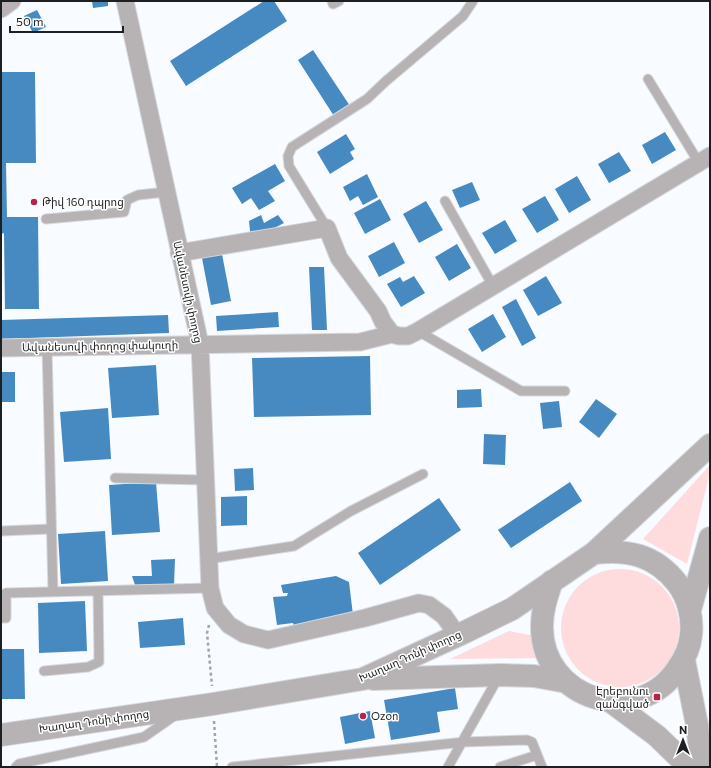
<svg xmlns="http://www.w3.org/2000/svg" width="711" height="768" viewBox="0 0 711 768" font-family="Commissioner,'Noto Sans Armenian',sans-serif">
	<rect width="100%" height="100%" fill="#f8fbff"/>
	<path fill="#fedbdd" d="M 710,465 L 710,473 L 687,564 L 643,539 Z
		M561 628a59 59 0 1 1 118 0a59 59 0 1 1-118 0Z
		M 509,631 L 535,636 L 544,658 L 450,659 Z"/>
	<path fill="#478ac2" d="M 92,1 L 108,1 L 108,6 L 93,8 Z
		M 264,1 L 274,1 L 287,21 L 186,86 L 170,61 Z
		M 37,10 L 46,27 L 33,33 L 24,16 Z
		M 313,50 L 350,106 L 334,116 L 298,60 Z
		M 1,72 L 35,72 L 36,163 L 6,163 L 7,217 L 38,217 L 39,309 L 5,309 L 4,233 L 1,234 Z
		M 665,132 L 676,150 L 652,164 L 642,145 Z
		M 346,134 L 355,149 L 350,152 L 354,159 L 330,174 L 317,152 Z
		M 619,152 L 631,171 L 609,183 L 598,164 Z
		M 275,164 L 285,181 L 268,191 L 275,201 L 259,210 L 251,198 L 242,204 L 232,188 Z
		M 367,174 L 378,197 L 363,205 L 358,196 L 350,201 L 343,187 Z
		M 577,176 L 591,200 L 569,213 L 555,189 Z
		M 472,182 L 480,200 L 460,208 L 452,190 Z
		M 545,196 L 559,220 L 537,233 L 522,209 Z
		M 380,199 L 391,220 L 365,234 L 354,213 Z
		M 426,201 L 443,230 L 419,243 L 403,214 Z
		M 261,215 L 264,223 L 278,215 L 284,223 L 251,240 L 249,221 Z
		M 505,220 L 517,241 L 495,254 L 482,233 Z
		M 394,242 L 405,263 L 379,277 L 368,256 Z
		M 457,244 L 471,268 L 449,281 L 435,257 Z
		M 222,254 L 231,301 L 211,305 L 202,258 Z
		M 309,267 L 324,267 L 327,330 L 312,330 Z
		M 414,276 L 425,293 L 401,307 L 387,284 L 400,277 L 403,282 Z
		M 546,276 L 562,303 L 538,316 L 523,290 Z
		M 516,299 L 536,338 L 522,346 L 502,307 Z
		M 278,312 L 279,327 L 217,331 L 216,316 Z
		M 493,314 L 506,337 L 482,352 L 468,329 Z
		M 168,315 L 169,333 L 1,339 L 1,320 Z
		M 370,356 L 371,415 L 254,417 L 252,358 Z
		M 156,365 L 159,415 L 112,418 L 108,368 Z
		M 1,372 L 15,372 L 15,402 L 1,402 Z
		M 481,389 L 482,407 L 457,408 L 457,390 Z
		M 596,399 L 617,414 L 599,438 L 579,422 Z
		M 559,401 L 562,427 L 543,429 L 540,403 Z
		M 108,408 L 111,459 L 64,462 L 60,412 Z
		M 484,434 L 506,435 L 505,465 L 483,464 Z
		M 253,468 L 254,490 L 235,491 L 234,469 Z
		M 156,482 L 160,532 L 112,535 L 109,485 Z
		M 570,482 L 582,501 L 511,548 L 498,530 Z
		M 247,496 L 247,525 L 221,526 L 221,497 Z
		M 439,498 L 461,530 L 380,585 L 358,553 Z
		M 105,531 L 108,581 L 61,584 L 58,534 Z
		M 175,559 L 174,585 L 135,585 L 132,576 L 152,576 L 151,560 Z
		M 336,576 L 349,582 L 353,615 L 294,626 L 293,623 L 277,625 L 273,597 L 287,596 L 288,593 L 283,593 L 281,585 Z
		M 85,601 L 87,651 L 39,653 L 38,603 Z
		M 183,618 L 185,645 L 140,648 L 138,622 Z
		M 1,649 L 24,649 L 25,699 L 1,699 Z
		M 455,688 L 458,709 L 437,712 L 440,732 L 391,740 L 384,700 Z
		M 370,711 L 375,738 L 345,744 L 340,717 Z"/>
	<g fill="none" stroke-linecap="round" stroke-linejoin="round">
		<g stroke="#d5d8dc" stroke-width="11">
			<path id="service" d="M 332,1 L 333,4 L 339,1
				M 648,79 L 699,163
				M 445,201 L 493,286
				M 46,219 L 124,212 L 127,200 L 138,195 L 166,192
				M 327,228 L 289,166 L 288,156 L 292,147 L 367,99 L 386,81 L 463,16 L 473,1
				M 418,331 L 521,391 L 565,391
				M 47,347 L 53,592
				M 115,478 L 205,480
				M 1,531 L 51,529
				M 208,559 L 294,546 L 351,511 L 423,474
				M 1,618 L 6,618 L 6,593 L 210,588
				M 44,671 L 88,667 L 99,662 L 98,591
				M 16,767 L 19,764 L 144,737 L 174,716
				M 232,767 L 464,742 L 527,740 L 532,742 L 542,767
				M 448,767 L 499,676
				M 500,767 L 537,755"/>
		</g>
		<g stroke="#d5d8dc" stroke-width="19">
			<path id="minor" d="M 125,1 L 200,344 L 210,588 L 215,608 L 229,625 L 244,634 L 268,640 L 365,618 L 419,603 L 429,605 L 444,616 L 458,636
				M 1,9 L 12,1
				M 179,253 L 327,228 L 339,258 L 378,311 L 383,322 L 392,334 L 399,336 L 408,336 L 418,331 L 710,156
				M 1,348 L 360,342 L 392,334"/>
		</g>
		<g stroke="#d5d8dc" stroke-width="24">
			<path id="tertiary" d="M 552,581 C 547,596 542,610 542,626 C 541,699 638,730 678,668 C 685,658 690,647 691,635 C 693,617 688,597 677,583 C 655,555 628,549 594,553
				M 690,610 L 710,538
				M 684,660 L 697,725 L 702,767
				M 373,679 L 500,675 L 534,676 L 567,682
				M 610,701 L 657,736 L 689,767
				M 1,735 L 213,704 L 363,679 L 465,632 L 512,609 L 594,553 L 710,445"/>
		</g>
		<path stroke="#a2a5a8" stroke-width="2.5" stroke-dasharray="3 3" stroke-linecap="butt" d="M 209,625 L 207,633 L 212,686
			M 214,721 L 217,767"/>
		<use href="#service" stroke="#b7b3b4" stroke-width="9"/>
		<use href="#minor" stroke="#b7b3b4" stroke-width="17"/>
		<use href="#tertiary" stroke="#b7b3b4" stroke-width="22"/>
	</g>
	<g fill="#b72546" stroke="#fff" stroke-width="1.5">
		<circle cx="34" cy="202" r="4"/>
		<rect x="653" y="693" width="8" height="8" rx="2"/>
		<circle cx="363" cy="716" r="4"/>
	</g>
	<g text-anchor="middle" stroke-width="3" stroke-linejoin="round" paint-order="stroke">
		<g font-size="11" fill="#1d2022" stroke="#fff" text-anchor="start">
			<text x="42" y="206">Թիվ 160 դպրոց</text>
			<text x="649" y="695" text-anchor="end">Էրեբունու<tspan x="649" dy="13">զանգված</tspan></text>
			<text x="371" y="720">Ozon</text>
		</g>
		<g font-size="11" fill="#1d2022" stroke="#fff">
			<text transform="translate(188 292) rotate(78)" y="4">Ավանեսովի փողոց</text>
			<text transform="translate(100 346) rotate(-1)" y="4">Ավանեսովի փողոց փակուղի</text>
			<text transform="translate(410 656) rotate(-24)" y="4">Խաղաղ Դոնի փողոց</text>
			<text transform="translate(94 721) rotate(-8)" y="4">Խաղաղ Դոնի փողոց</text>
		</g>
	</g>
	<rect width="711" height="768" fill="none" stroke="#1d2022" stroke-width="4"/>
	<g transform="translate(683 740)" stroke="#ffffff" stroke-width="3" paint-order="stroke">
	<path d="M0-3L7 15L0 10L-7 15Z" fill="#1d2022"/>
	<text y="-6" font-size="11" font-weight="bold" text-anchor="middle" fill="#1d2022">N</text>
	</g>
	<path d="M10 26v6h113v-6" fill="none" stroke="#1d2022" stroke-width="2"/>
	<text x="16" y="26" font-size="12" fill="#1d2022" stroke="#ffffff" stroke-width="3" paint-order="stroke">50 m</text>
</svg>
